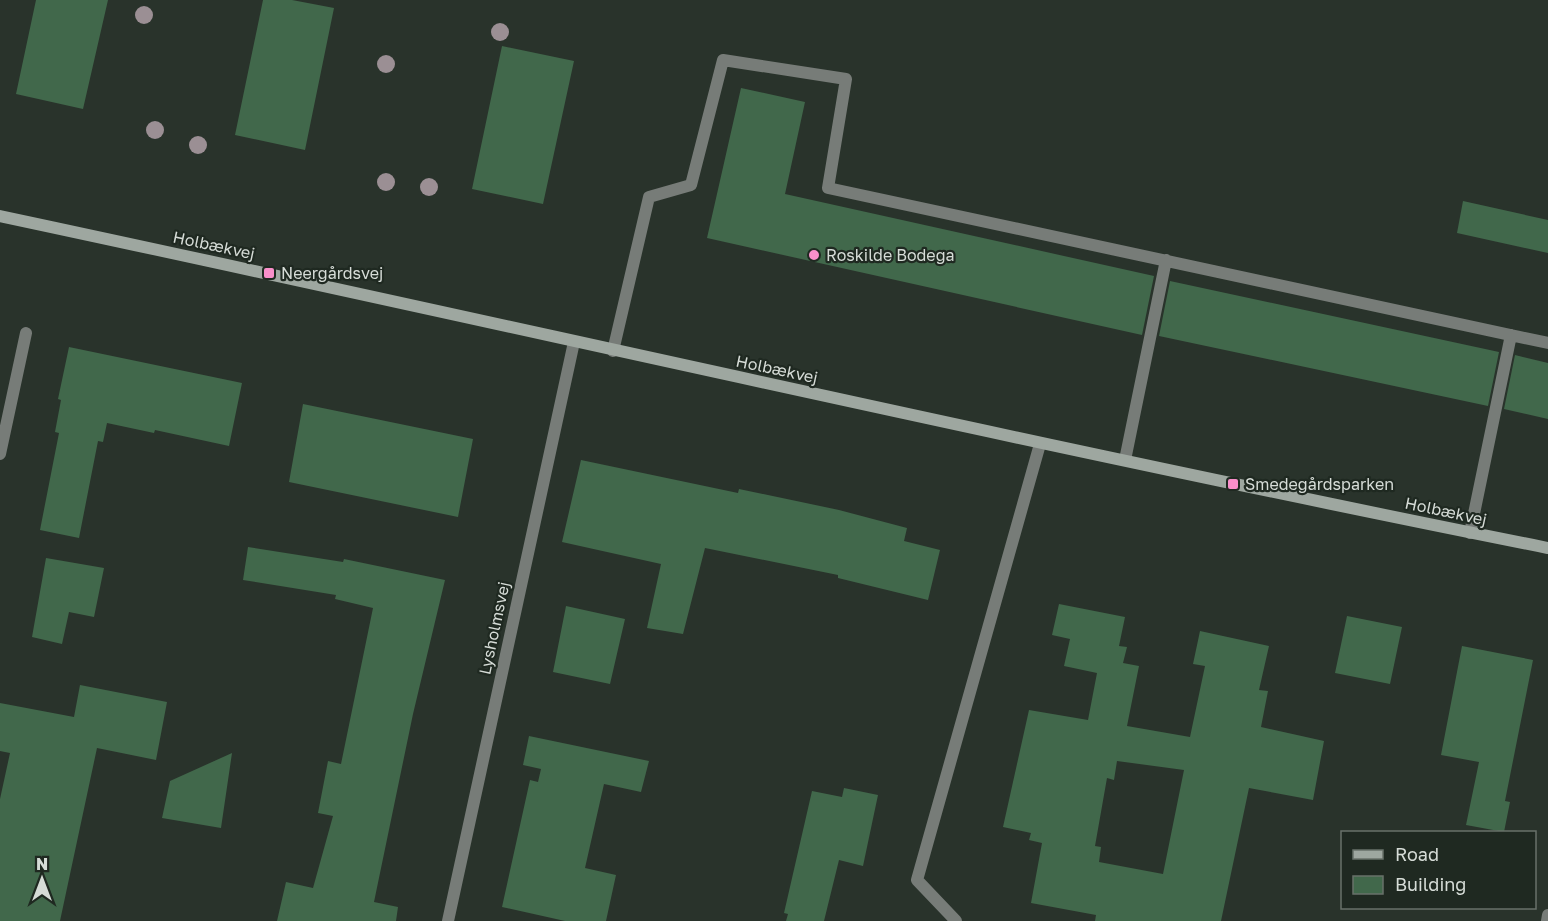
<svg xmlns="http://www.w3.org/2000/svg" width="1548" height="921" viewBox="0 0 1548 921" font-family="'Golos Text',sans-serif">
	<rect width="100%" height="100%" fill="#29332b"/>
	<path fill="#41684b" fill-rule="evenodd" d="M 36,0 L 108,0 L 83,109 L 16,94 Z
		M 263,0 L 292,0 L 334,8 L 305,150 L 235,135 Z
		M 502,46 L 574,61 L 543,204 L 472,189 Z
		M 741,88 L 805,102 L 785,194 L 1154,276 L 1142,335 L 707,238 Z
		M 1463,201 L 1548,220 L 1548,253 L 1457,233 Z
		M 1170,281 L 1499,352 L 1488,406 L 1159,336 Z
		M 69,347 L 242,383 L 229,446 L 155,430 L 154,433 L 107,423 L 103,442 L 98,441 L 79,538 L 40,530 L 59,433 L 55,432 L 61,400 L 58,399 Z
		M 1515,355 L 1548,363 L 1548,419 L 1504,409 Z
		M 303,404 L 473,439 L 458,517 L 289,482 Z
		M 581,460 L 738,493 L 739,489 L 839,510 L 907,528 L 904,541 L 940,550 L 928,600 L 838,578 L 838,575 L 705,548 L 683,634 L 647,628 L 661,564 L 562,542 Z
		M 248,547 L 343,562 L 344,559 L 445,580 L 413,714 L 374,902 L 398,907 L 396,921 L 277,921 L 286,882 L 313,888 L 333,816 L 318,813 L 328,761 L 341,764 L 373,608 L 335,599 L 336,595 L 243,580 Z
		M 46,558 L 104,568 L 94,617 L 69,612 L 62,644 L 32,637 Z
		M 1059,604 L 1125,617 L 1119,646 L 1127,647 L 1123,663 L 1139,666 L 1127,726 L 1190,737 L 1205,666 L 1193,664 L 1200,631 L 1269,646 L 1259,690 L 1268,691 L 1261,727 L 1324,741 L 1313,800 L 1249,788 L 1221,921 L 1095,921 L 1096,915 L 1031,903 L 1042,843 L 1029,840 L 1031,833 L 1003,827 L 1029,710 L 1088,720 L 1097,673 L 1064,666 L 1070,639 L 1052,635 ZM 1117,761 L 1184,770 L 1163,874 L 1099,862 L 1101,847 L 1095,846 L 1107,778 L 1114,780 Z
		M 566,606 L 625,619 L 610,684 L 553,672 Z
		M 1347,616 L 1402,627 L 1390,684 L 1335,673 Z
		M 1462,646 L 1533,660 L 1505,801 L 1510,802 L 1504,832 L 1466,825 L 1479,762 L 1441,755 Z
		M 80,685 L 167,702 L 156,760 L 97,748 L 60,921 L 0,921 L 0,799 L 10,753 L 0,751 L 0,703 L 74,717 Z
		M 529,736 L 649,761 L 641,792 L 604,784 L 585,868 L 616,875 L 606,921 L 565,921 L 502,907 L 530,780 L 538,782 L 541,769 L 523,765 Z
		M 232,753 L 221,828 L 162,818 L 170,781 Z
		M 844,788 L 878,795 L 863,866 L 839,860 L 824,921 L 786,921 L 788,914 L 784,913 L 812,791 L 842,797 Z"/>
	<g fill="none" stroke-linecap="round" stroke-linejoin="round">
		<path stroke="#777c78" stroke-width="12" d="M 613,351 L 649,197 L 691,185 L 723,60 L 846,79 L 828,188 L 1548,343
			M 1125,460 L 1166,260
			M 1470,533 L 1511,335"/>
		<path stroke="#777c78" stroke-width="12" d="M 0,454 L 26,333
			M 448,921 L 574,342
			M 956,921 L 917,880 L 1040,444
			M 1547,921 L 1548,915"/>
		<path stroke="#9ea7a0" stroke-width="12" d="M 0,216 C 516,326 1030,445 1548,548"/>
	</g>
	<g fill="#9b8f94">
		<circle cx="144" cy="15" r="9"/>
		<circle cx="500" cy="32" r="9"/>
		<circle cx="386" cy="64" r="9"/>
		<circle cx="155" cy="130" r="9"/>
		<circle cx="198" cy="145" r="9"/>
		<circle cx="386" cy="182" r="9"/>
		<circle cx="429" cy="187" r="9"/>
	</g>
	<g fill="#f98fca" stroke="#1f2921" stroke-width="2">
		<circle cx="814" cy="255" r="6"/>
		<rect x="263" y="267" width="12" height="12" rx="3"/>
		<rect x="1227" y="478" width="12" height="12" rx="3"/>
	</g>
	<g text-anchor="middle" stroke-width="4.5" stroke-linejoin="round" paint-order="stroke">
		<g font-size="16" fill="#d6dcd7" stroke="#1f2921">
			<text transform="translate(214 245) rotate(12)" y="6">Holbækvej</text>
			<text transform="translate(777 369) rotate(12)" y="6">Holbækvej</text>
			<text transform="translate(1446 511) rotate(12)" y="6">Holbækvej</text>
			<text transform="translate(494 628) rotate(-78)" y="6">Lysholmsvej</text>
		</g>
		<g font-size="16" fill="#d6dcd7" stroke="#1f2921" text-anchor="start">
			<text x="826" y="261">Roskilde Bodega</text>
			<text x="281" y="279">Neergårdsvej</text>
			<text x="1245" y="490">Smedegårdsparken</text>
		</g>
	</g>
	<rect x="1341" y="831" width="195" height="78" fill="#1f2921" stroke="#68716a" stroke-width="1.5"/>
	<rect x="1353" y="850" width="30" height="9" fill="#9ea7a0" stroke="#68716a" stroke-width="1.5"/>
	<text x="1395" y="861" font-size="18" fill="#d6dcd7">Road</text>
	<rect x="1353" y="876" width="30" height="18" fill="#41684b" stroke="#68716a" stroke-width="1.5"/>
	<text x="1395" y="891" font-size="18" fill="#d6dcd7">Building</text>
	<g transform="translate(42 879)" stroke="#1f2921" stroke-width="4.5" paint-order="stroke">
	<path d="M0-4.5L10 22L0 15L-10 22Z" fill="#d6dcd7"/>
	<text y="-9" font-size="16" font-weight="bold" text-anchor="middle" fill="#d6dcd7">N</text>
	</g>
</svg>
